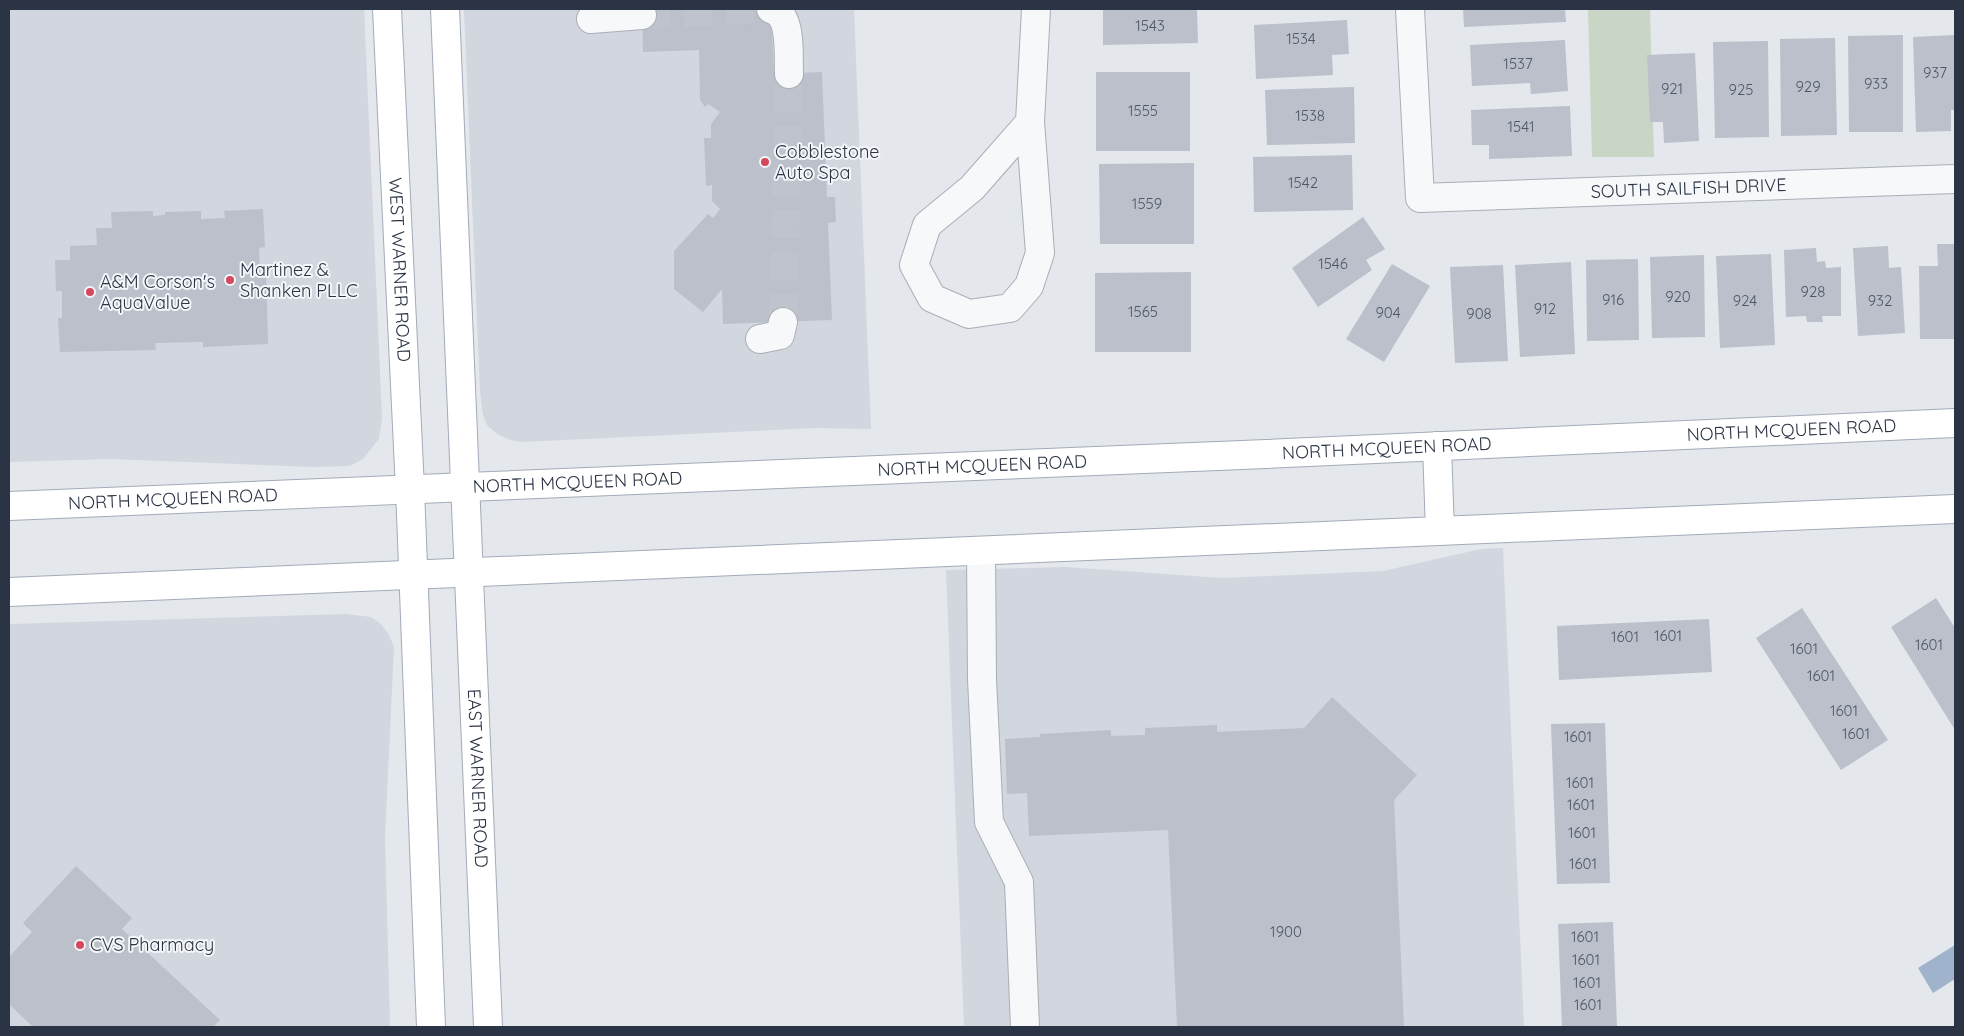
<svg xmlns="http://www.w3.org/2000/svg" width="1964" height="1036" viewBox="0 0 1964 1036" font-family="Quicksand,sans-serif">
	<rect width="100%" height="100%" fill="#e4e7ec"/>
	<path fill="#d2d6de" d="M 9,9 L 364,9 L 382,418 L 379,439 L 363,459 L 350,466 L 313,467 L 112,459 L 9,462 Z
		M 464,9 L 854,9 L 871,429 L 816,428 L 522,442 L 510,440 L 497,434 L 487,425 L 483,415 L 480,392 Z
		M 1503,548 L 1524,1027 L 964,1027 L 946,570 L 1066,567 L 1222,578 L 1383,571 L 1481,549 Z
		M 346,614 L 371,617 L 381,624 L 389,635 L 394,647 L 385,836 L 390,1027 L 9,1027 L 9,624 Z"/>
	<path fill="#c9d6c5" d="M 1588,9 L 1650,9 L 1654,157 L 1592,157 Z"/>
	<path fill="#9fb4cc" d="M 1955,945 L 1955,979 L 1933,993 L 1918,968 Z"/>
	<path fill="#bbc0ca" d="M 642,9 L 771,9 L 774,74 L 822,72 L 827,197 L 835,197 L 836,222 L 828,223 L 832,320 L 723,324 L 722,289 L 703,312 L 674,289 L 674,251 L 708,214 L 713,218 L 720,209 L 712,201 L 712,185 L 706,186 L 704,138 L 711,138 L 711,124 L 720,112 L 708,104 L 705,107 L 700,100 L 699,50 L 643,52 Z
		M 1103,9 L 1197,9 L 1198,43 L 1103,45 Z
		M 1463,9 L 1565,9 L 1566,22 L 1464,27 Z
		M 1347,20 L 1349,54 L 1332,55 L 1333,75 L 1256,79 L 1254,25 Z
		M 1903,35 L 1903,132 L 1849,132 L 1848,36 Z
		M 1955,35 L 1955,110 L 1951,110 L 1951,131 L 1916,132 L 1913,37 Z
		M 1835,38 L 1837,135 L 1781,136 L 1780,39 Z
		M 1565,40 L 1568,91 L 1531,94 L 1530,83 L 1472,86 L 1470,45 Z
		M 1768,41 L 1769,137 L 1715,138 L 1713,42 Z
		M 1695,53 L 1699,141 L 1664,143 L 1663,122 L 1650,122 L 1647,55 Z
		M 1096,72 L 1190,72 L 1190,151 L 1096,151 Z
		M 1354,87 L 1355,143 L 1267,145 L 1265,90 Z
		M 1570,106 L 1572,156 L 1489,159 L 1489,145 L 1472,145 L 1471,110 Z
		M 1352,155 L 1353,210 L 1254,212 L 1253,157 Z
		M 1194,163 L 1194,244 L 1100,244 L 1099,164 Z
		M 263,209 L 265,247 L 259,248 L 260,273 L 266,272 L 268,344 L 203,347 L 203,342 L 155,343 L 156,350 L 60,352 L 58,318 L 62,318 L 62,291 L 56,291 L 55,260 L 70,260 L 70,246 L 97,245 L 96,228 L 112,228 L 111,212 L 153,211 L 153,216 L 165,215 L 165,212 L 201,211 L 201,219 L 225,218 L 224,211 Z
		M 1363,217 L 1385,249 L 1366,260 L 1372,270 L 1318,307 L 1292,268 Z
		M 1937,244 L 1955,244 L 1955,339 L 1920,339 L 1919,266 L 1938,266 Z
		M 1888,246 L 1889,268 L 1901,267 L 1905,333 L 1858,336 L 1853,248 Z
		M 1816,248 L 1817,262 L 1825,261 L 1826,268 L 1841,267 L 1841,316 L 1822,316 L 1823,322 L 1807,322 L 1806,316 L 1786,317 L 1784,250 Z
		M 1771,254 L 1775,345 L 1720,348 L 1716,256 Z
		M 1704,255 L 1705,337 L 1652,338 L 1650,257 Z
		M 1638,259 L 1639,340 L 1587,341 L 1586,260 Z
		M 1571,262 L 1575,354 L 1520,357 L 1515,265 Z
		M 1392,264 L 1430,286 L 1384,362 L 1346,339 Z
		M 1503,265 L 1508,361 L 1455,363 L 1450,267 Z
		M 1191,272 L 1191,352 L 1095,352 L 1095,273 Z
		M 1936,598 L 1955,628 L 1955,730 L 1891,627 Z
		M 1802,608 L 1888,740 L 1841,770 L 1756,638 Z
		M 1709,619 L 1712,672 L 1559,680 L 1557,626 Z
		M 1332,697 L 1417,775 L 1394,800 L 1404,1027 L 1177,1027 L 1168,830 L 1029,836 L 1027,793 L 1007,794 L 1005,739 L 1040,737 L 1040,734 L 1111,730 L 1111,736 L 1145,735 L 1145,728 L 1217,725 L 1217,732 L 1304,728 Z
		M 1605,723 L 1610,883 L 1557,884 L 1551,724 Z
		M 76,866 L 132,918 L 122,929 L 220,1020 L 213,1027 L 33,1027 L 9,1004 L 9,957 L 32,932 L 23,923 Z
		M 1613,922 L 1617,1027 L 1562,1027 L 1558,924 Z"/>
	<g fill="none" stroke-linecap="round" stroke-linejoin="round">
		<path stroke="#bfc3cb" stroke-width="28" stroke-dasharray="28 14" stroke-linecap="butt" d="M 642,15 L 771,9
			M 783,322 L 789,74"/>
		<g stroke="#a9aeb7" stroke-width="30">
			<g id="minor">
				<path d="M 771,9 C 793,14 788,56 789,74"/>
				<path id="s1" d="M 1410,9 L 1420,198 L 1955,179"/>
				<path d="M 591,19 L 642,15"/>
				<path d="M 1030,122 L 972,188 L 927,225 L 914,265 L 932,298 L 969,314 L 1010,308 L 1029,286 L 1040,253 L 1030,122 L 1036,9"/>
				<path d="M 760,339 L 780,335 L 783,322"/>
				<path d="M 981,551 L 982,679 L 989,822 L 1019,882 L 1025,1027"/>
			</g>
		</g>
		<g stroke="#a3abb8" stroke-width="30">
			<g id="major">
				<path id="s2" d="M 387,9 L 410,489 L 431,1027"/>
				<path id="s3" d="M 445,9 L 488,1027"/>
				<path d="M 1437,446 L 1440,531"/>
				<path id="s4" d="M 9,506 L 1242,455 L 1955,423"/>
				<path d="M 9,592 L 1955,509"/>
			</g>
		</g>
		<use href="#minor" stroke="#f7f8fa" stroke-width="28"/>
		<use href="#major" stroke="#fff" stroke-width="28"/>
	</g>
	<g fill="#d1495b" stroke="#f4f6f9" stroke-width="2">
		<circle cx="765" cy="162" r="5"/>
		<circle cx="230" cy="280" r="5"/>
		<circle cx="90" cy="292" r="5"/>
		<circle cx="80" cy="945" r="5"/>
	</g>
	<g text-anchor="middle" stroke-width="4" stroke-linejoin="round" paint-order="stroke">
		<g font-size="15" fill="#4f5766">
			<text x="1150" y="31">1543</text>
			<text x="1301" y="44">1534</text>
			<text x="1518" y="69">1537</text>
			<text x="1935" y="78">937</text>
			<text x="1876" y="89">933</text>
			<text x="1808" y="92">929</text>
			<text x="1672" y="94">921</text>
			<text x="1741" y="95">925</text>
			<text x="1143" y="116">1555</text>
			<text x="1310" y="121">1538</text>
			<text x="1521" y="132">1541</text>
			<text x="1303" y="188">1542</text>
			<text x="1147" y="209">1559</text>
			<text x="1333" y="269">1546</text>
			<text x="1813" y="297">928</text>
			<text x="1678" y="302">920</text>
			<text x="1613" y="305">916</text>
			<text x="1745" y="306">924</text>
			<text x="1880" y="306">932</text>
			<text x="1545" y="314">912</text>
			<text x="1143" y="317">1565</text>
			<text x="1388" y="318">904</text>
			<text x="1479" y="319">908</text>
			<text x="1668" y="641">1601</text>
			<text x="1625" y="642">1601</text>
			<text x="1929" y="650">1601</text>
			<text x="1804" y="654">1601</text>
			<text x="1821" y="681">1601</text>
			<text x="1844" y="716">1601</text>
			<text x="1856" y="739">1601</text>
			<text x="1578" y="742">1601</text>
			<text x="1580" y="788">1601</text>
			<text x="1581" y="810">1601</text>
			<text x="1582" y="838">1601</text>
			<text x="1583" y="869">1601</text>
			<text x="1286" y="937">1900</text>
			<text x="1585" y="942">1601</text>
			<text x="1586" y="965">1601</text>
			<text x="1587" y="988">1601</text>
			<text x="1588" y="1010">1601</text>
		</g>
		<g font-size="18" fill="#2b3445" stroke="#f4f6f9" text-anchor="start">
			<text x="775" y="158">Cobblestone<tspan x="775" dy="21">Auto Spa</tspan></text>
			<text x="240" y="276">Martinez &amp;<tspan x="240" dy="21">Shanken PLLC</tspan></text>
			<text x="100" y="288">A&amp;M Corson's<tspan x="100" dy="21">AquaValue</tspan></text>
			<text x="90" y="951">CVS Pharmacy</text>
		</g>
		<g font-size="18" fill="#2b3445" stroke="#f4f6f9">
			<text dy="6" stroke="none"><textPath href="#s1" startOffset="458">SOUTH SAILFISH DRIVE</textPath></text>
			<text dy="6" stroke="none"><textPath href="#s2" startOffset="261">WEST WARNER ROAD</textPath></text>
			<text dy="6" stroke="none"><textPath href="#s4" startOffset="1784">NORTH MCQUEEN ROAD</textPath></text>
			<text dy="6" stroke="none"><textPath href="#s4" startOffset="1379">NORTH MCQUEEN ROAD</textPath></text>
			<text dy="6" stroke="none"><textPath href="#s4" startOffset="974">NORTH MCQUEEN ROAD</textPath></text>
			<text dy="6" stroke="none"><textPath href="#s4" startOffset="569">NORTH MCQUEEN ROAD</textPath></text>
			<text dy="6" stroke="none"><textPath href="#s4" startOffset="164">NORTH MCQUEEN ROAD</textPath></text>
			<text dy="6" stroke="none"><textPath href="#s3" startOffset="770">EAST WARNER ROAD</textPath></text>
		</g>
	</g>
	<rect width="1964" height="1036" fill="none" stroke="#2b3445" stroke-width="20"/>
</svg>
